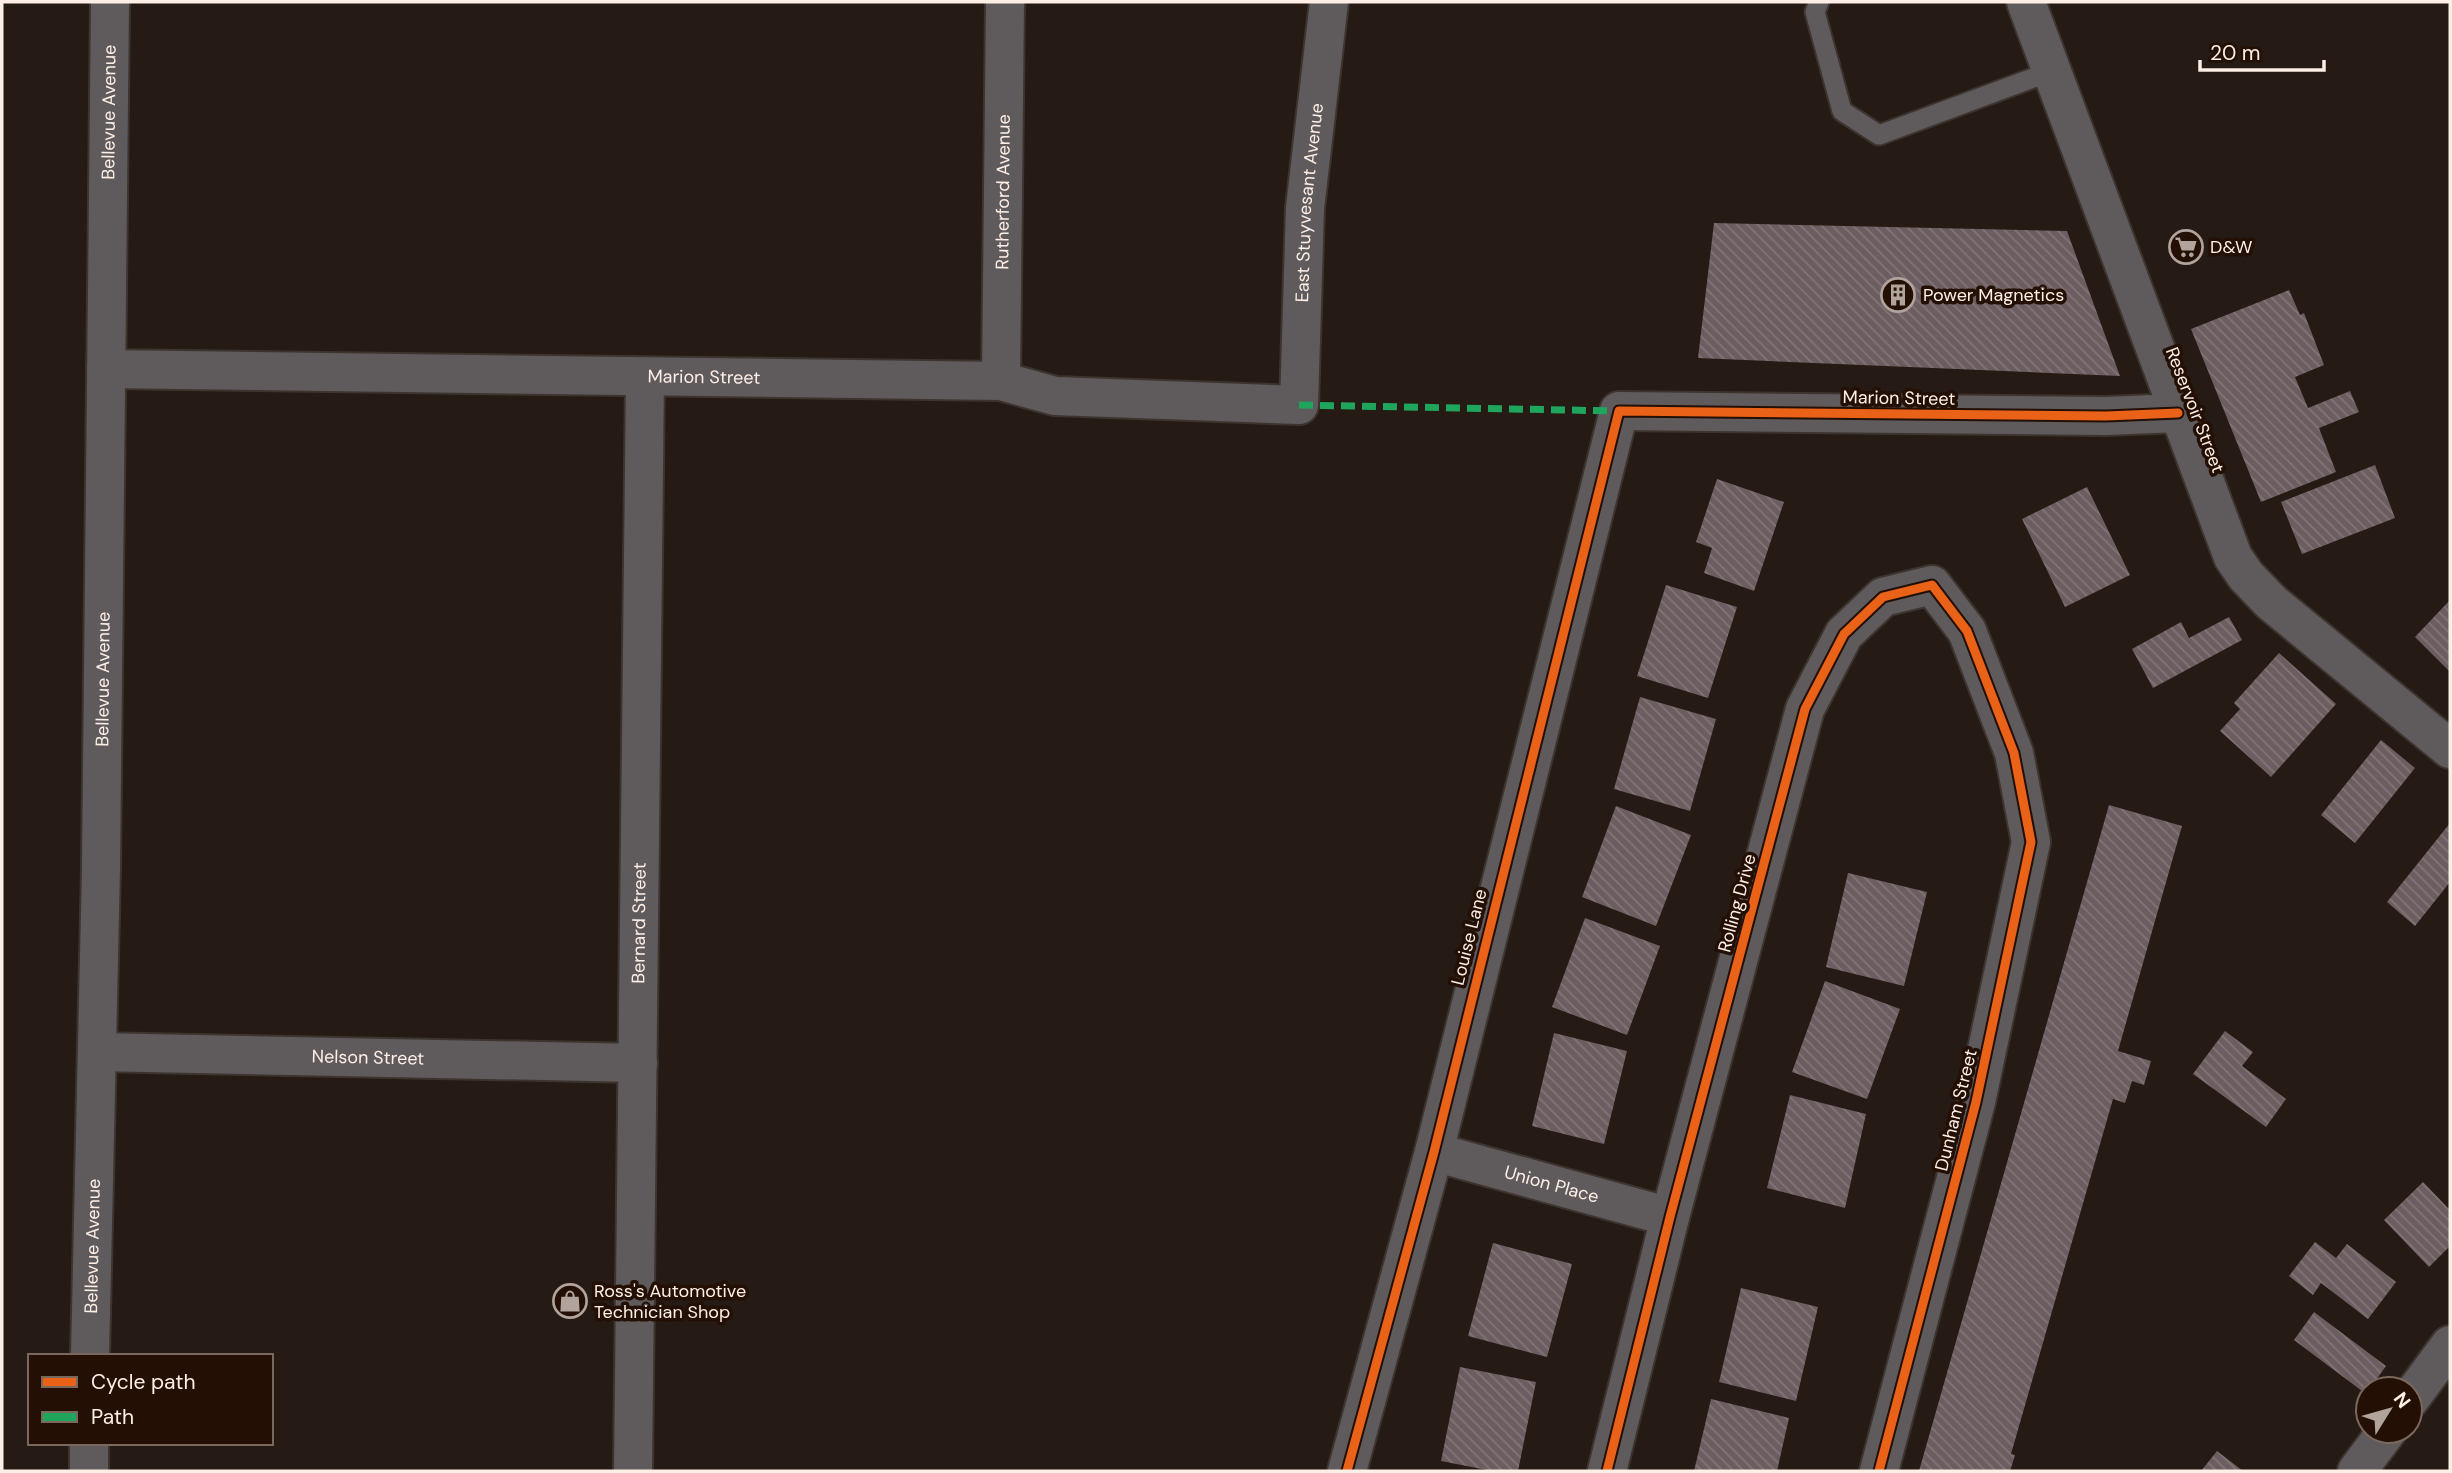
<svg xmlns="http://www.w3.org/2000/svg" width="2452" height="1473" viewBox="0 0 2452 1473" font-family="'DM Sans',sans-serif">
	<defs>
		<pattern id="building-back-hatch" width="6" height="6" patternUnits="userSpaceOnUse" patternTransform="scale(1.75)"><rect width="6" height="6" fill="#6c5d61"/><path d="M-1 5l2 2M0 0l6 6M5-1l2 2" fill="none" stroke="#827578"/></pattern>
	</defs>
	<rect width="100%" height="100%" fill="#251a14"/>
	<path fill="url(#building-back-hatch)" d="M 1714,223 L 2067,231 L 2120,376 L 1698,358 Z
		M 2289,290 L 2300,315 L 2304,313 L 2324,365 L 2295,377 L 2308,408 L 2350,391 L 2359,412 L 2319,428 L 2336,472 L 2261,502 L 2191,329 Z
		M 2375,465 L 2395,518 L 2302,554 L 2281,502 Z
		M 1717,479 L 1784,502 L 1754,591 L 1704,573 L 1712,548 L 1696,542 Z
		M 2087,487 L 2130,575 L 2065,607 L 2022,519 Z
		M 1666,585 L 1737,607 L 1708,698 L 1637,676 Z
		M 2450,600 L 2450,672 L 2415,637 Z
		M 2229,617 L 2242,640 L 2153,688 L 2132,649 L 2181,622 L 2189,638 Z
		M 2279,653 L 2336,704 L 2271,777 L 2220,731 L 2240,709 L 2234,703 Z
		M 1640,697 L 1716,719 L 1690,811 L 1614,789 Z
		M 2381,740 L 2415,768 L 2355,843 L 2321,815 Z
		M 2109,805 L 2182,826 L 2118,1051 L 2151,1061 L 2144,1085 L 2132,1081 L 2125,1103 L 2113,1099 L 2011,1454 L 2015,1455 L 2010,1471 L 1919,1471 Z
		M 1616,806 L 1691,835 L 1656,926 L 1582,897 Z
		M 2450,823 L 2450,882 L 2415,926 L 2387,902 Z
		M 1848,873 L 1927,892 L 1904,986 L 1826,967 Z
		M 1585,918 L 1660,946 L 1627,1035 L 1552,1007 Z
		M 1825,981 L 1900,1009 L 1867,1099 L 1792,1072 Z
		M 2225,1031 L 2253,1052 L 2242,1066 L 2286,1099 L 2266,1127 L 2193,1074 Z
		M 1554,1033 L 1627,1051 L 1604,1144 L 1532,1126 Z
		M 1790,1095 L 1866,1114 L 1845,1208 L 1767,1188 Z
		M 2423,1182 L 2450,1210 L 2450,1246 L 2429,1267 L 2384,1220 Z
		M 2315,1242 L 2336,1258 L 2347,1244 L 2396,1282 L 2368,1319 L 2321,1283 L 2313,1295 L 2289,1276 Z
		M 1493,1243 L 1572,1264 L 1547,1357 L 1468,1336 Z
		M 1741,1288 L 1818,1307 L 1796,1401 L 1719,1382 Z
		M 2314,1312 L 2386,1366 L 2366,1394 L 2294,1340 Z
		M 1460,1367 L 1536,1382 L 1518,1471 L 1492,1471 L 1441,1461 Z
		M 1711,1399 L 1789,1418 L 1777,1471 L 1694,1471 Z
		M 2217,1451 L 2243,1471 L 2201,1471 Z"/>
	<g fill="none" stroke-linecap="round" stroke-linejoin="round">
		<g stroke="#3d342f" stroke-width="23">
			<path id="lane" d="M 1819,2 L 1815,12 L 1842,111 L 1879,135 L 2052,71"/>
		</g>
		<g stroke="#3d342f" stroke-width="42">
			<g id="street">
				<path d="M 2026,2 L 2233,557 L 2246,576 L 2271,602 L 2450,749"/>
				<path id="s1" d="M 106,369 L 1001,381 L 1055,396 L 1299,405 L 1305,208 L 1329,2"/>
				<path id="s2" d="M 1001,381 L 1005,2"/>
				<path id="s3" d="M 97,1052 L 638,1063"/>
				<path id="s4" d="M 1434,1152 L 1670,1217"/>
				<path id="s5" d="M 90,1356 L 101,868 L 110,2"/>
				<path d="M 2410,1399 L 2450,1345"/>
				<path d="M 89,1443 L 89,1471"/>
				<path id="s6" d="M 633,1471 L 645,377"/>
				<path d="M 1347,1471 L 1434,1152 L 1619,411 L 2106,416 L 2178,413"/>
				<path d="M 1607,1471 L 1670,1217 L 1805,709 L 1844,634 L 1883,597 L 1932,585 L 1967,631 L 2014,753 L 2031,842 L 1976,1102 L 1879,1471"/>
				<path d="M 2357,1471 L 2387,1431"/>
			</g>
		</g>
		<use href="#lane" stroke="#5f5b5c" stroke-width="19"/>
		<use href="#street" stroke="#5f5b5c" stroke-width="38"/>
		<path stroke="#20a55d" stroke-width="7" stroke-dasharray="14 7" stroke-linecap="butt" d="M 1299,405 L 1619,411"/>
		<g stroke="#230f04" stroke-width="13">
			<path id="cycleway" d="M 1347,1471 L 1434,1152 L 1619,411 L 2106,416 L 2178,413
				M 1607,1471 L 1670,1217 L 1805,709 L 1844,634 L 1883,597 L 1932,585 L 1967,631 L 2014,753 L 2031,842 L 1976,1102 L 1879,1471"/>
		</g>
		<use href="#cycleway" stroke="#ea6118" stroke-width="9"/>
	</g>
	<defs>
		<g id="supermarket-ring" transform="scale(1.75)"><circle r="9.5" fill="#230f04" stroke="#b1a49c" stroke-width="1.5"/><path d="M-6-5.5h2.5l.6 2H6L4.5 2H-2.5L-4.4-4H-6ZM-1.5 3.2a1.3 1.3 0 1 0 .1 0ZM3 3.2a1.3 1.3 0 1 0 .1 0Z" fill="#b1a49c"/></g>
		<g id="building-ring" transform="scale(1.75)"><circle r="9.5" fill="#230f04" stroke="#b1a49c" stroke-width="1.5"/><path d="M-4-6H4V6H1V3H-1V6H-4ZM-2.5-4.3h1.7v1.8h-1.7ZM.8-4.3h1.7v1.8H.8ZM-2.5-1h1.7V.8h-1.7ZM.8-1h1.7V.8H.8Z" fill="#b1a49c"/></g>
		<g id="shop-ring" transform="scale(1.75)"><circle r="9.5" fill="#230f04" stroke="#b1a49c" stroke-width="1.5"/><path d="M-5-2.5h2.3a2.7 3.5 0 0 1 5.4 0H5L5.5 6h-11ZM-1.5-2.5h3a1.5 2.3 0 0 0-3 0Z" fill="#b1a49c"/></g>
	</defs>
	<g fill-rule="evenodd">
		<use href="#supermarket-ring" x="2186" y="247"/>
		<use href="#building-ring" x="1898" y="295"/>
		<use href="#shop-ring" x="570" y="1301"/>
	</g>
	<g text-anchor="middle" stroke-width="7" stroke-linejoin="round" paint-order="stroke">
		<g font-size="18" fill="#fdeee6" stroke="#230f04">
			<text dy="6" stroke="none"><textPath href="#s5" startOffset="1244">Bellevue Avenue</textPath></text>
			<text dy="6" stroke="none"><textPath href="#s2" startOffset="189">Rutherford Avenue</textPath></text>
			<text dy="6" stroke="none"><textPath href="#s1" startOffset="1398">East Stuyvesant Avenue</textPath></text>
			<text dy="6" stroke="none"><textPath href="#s1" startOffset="598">Marion Street</textPath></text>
			<text transform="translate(1899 398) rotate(1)" y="6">Marion Street</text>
			<text transform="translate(2195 410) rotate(69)" y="6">Reservoir Street</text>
			<text dy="6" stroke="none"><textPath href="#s5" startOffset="677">Bellevue Avenue</textPath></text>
			<text transform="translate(1737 903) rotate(-75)" y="6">Rolling Drive</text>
			<text dy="6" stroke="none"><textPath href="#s6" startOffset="548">Bernard Street</textPath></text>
			<text transform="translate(1469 937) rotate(-76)" y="6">Louise Lane</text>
			<text dy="6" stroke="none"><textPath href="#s3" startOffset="271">Nelson Street</textPath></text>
			<text transform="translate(1956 1110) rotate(-76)" y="6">Dunham Street</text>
			<text dy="6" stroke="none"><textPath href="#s4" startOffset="122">Union Place</textPath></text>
			<text dy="6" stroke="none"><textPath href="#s5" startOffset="110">Bellevue Avenue</textPath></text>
		</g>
		<g font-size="18" fill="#fdeee6" stroke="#230f04" text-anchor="start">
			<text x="2210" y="253">D&amp;W</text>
			<text x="1923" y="301">Power Magnetics</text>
			<text x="594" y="1297">Ross's Automotive<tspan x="594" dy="21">Technician Shop</tspan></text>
		</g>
	</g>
	<rect width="2452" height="1473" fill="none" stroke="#fdeee6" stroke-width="7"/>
	<rect x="28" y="1354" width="245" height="91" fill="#230f04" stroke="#7a685e" stroke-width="2"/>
	<rect x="42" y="1377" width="35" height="10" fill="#ea6118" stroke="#7a685e" stroke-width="2"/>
	<text x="91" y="1389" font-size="21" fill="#fdeee6">Cycle path</text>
	<rect x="42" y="1412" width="35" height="10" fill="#20a55d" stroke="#7a685e" stroke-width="2"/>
	<text x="91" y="1424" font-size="21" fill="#fdeee6">Path</text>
	<g transform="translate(2389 1410) rotate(53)"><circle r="33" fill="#230f04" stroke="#7a685e" stroke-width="2"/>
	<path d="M0-5L12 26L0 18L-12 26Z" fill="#b1a49c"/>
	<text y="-10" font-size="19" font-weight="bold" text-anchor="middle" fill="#fdeee6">N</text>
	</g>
	<path d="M2200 60v10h124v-10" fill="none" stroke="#fdeee6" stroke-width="3.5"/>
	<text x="2210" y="60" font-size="21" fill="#fdeee6" stroke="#230f04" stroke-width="5" paint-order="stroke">20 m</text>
</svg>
